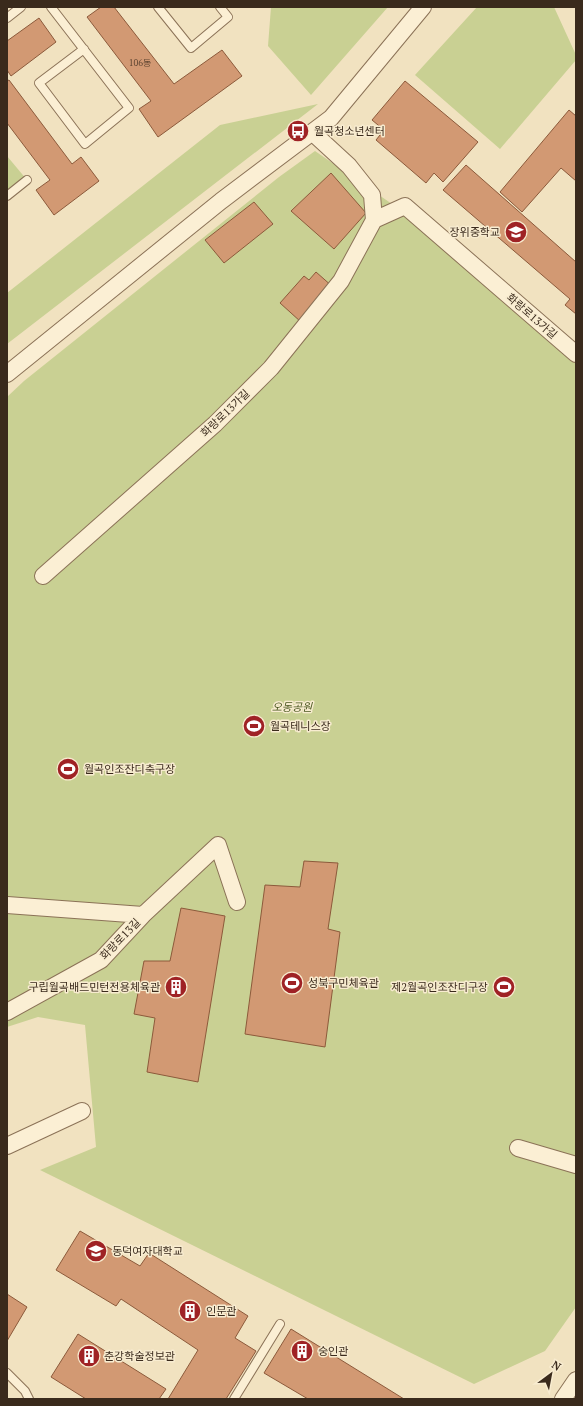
<svg xmlns="http://www.w3.org/2000/svg" width="583" height="1406" viewBox="0 0 583 1406" font-family="'PT Serif','Noto Sans KR',serif">
	<rect width="100%" height="100%" fill="#f1e2c0"/>
	<path fill="#c9d093" d="M 271,7 L 388,7 L 311,95 L 268,46 Z
		M 477,7 L 554,7 L 576,55 L 576,60 L 500,149 L 415,75 Z
		M 318,104 L 7,344 L 7,293 L 220,125 Z
		M 315,151 L 392,204 L 576,359 L 576,1307 L 545,1351 L 474,1384 L 40,1170 L 96,1147 L 85,1025 L 38,1017 L 7,1027 L 7,397 L 24,381 L 279,177 Z
		M 7,156 L 27,180 L 7,196 Z"/>
	<path fill="#d29973" stroke="#8c5a3b" d="M 101,7 L 114,7 L 174,84 L 222,50 L 242,76 L 158,137 L 139,109 L 151,101 L 87,17 Z
		M 39,18 L 56,42 L 11,76 L 7,70 L 7,41 Z
		M 9,80 L 72,164 L 81,157 L 99,181 L 54,215 L 36,190 L 50,180 L 7,123 L 7,81 Z
		M 405,81 L 478,142 L 443,182 L 434,173 L 426,183 L 376,140 L 384,130 L 372,120 Z
		M 569,110 L 576,116 L 576,181 L 561,168 L 522,212 L 500,192 Z
		M 466,165 L 576,262 L 576,314 L 565,305 L 570,299 L 443,190 Z
		M 331,173 L 366,213 L 334,249 L 291,211 Z
		M 254,202 L 273,224 L 224,263 L 205,240 Z
		M 316,272 L 333,287 L 301,322 L 280,303 L 304,276 L 309,280 Z
		M 304,861 L 338,863 L 328,929 L 340,932 L 325,1047 L 245,1034 L 265,885 L 300,887 Z
		M 181,908 L 225,916 L 198,1082 L 147,1072 L 155,1018 L 134,1014 L 144,961 L 170,961 Z
		M 80,1231 L 140,1266 L 149,1253 L 248,1316 L 235,1338 L 256,1351 L 226,1399 L 168,1399 L 198,1350 L 121,1299 L 116,1306 L 56,1270 Z
		M 7,1294 L 27,1307 L 7,1341 Z
		M 291,1329 L 404,1399 L 308,1399 L 264,1373 Z
		M 78,1334 L 166,1389 L 159,1399 L 86,1399 L 51,1377 Z"/>
	<g fill="none" stroke-linecap="round" stroke-linejoin="round">
		<g stroke="#8b7257" stroke-width="10">
			<path id="service" d="M 51,7 L 129,108 L 85,144 L 39,83 L 84,49
				M 158,7 L 191,48 L 228,17 L 220,7
				M 7,18 L 21,7
				M 7,196 L 27,180
				M 7,1373 L 25,1391 L 29,1399
				M 234,1399 L 280,1324"/>
		</g>
		<g stroke="#8b7257" stroke-width="18">
			<path id="minor" d="M 374,220 L 405,206 L 576,354
				M 7,374 L 221,201 L 331,118 L 423,7
				M 43,576 L 215,424 L 271,368 L 341,281 L 374,220 L 372,195 L 349,166 L 312,132
				M 7,905 L 143,915
				M 7,1012 L 101,960 L 143,915 L 218,845 L 237,902
				M 7,1146 L 82,1111
				M 518,1148 L 576,1165
				M 563,1399 L 576,1380"/>
		</g>
		<use href="#service" stroke="#fbefd4" stroke-width="8"/>
		<use href="#minor" stroke="#fbefd4" stroke-width="16"/>
	</g>
	<defs>
		<g id="bus-disc" transform="scale(1.15)"><circle r="9.5" fill="#9f2225" stroke="#f8ecd0"/><path d="M-5-6H5V4H4V6H2V4H-2V6H-4V4H-5ZM-3.5-4V0h7V-4ZM-3.5 1.2v1.5H-2V1.2ZM2 1.2v1.5H3.5V1.2Z" fill="#fff"/></g>
		<g id="school-disc" transform="scale(1.15)"><circle r="9.5" fill="#9f2225" stroke="#f8ecd0"/><path d="M0-5L7-2L0 1L-7-2ZM-4 1L0 2.5L4 1V4Q0 6-4 4Z" fill="#fff"/></g>
		<g id="stadium-disc" transform="scale(1.15)"><circle r="9.5" fill="#9f2225" stroke="#f8ecd0"/><path d="M0-5a6.5 5 0 1 0 0 10a6.5 5 0 1 0 0-10ZM-3.5-1.8h7v3.6h-7Z" fill="#fff"/></g>
		<g id="building-disc" transform="scale(1.15)"><circle r="9.5" fill="#9f2225" stroke="#f8ecd0"/><path d="M-4-6H4V6H1V3H-1V6H-4ZM-2.5-4.3h1.7v1.8h-1.7ZM.8-4.3h1.7v1.8H.8ZM-2.5-1h1.7V.8h-1.7ZM.8-1h1.7V.8H.8Z" fill="#fff"/></g>
		<g id="university-disc" transform="scale(1.15)"><circle r="9.5" fill="#9f2225" stroke="#f8ecd0"/><path d="M0-5L7-2L0 1L-7-2ZM-4 1L0 2.5L4 1V4Q0 6-4 4Z" fill="#fff"/></g>
	</defs>
	<g fill-rule="evenodd">
		<use href="#bus-disc" x="298" y="131"/>
		<use href="#school-disc" x="516" y="232"/>
		<use href="#stadium-disc" x="254" y="726"/>
		<use href="#stadium-disc" x="68" y="769"/>
		<use href="#stadium-disc" x="292" y="983"/>
		<use href="#building-disc" x="176" y="987"/>
		<use href="#stadium-disc" x="504" y="987"/>
		<use href="#university-disc" x="96" y="1251"/>
		<use href="#building-disc" x="190" y="1311"/>
		<use href="#building-disc" x="302" y="1351"/>
		<use href="#building-disc" x="89" y="1356"/>
	</g>
	<g text-anchor="middle" stroke-width="3" stroke-linejoin="round" paint-order="stroke">
		<g font-size="9" fill="#604632">
			<text x="140" y="66">106동</text>
		</g>
		<g font-size="11" fill="#3a2a1c" stroke="#f8ecd0" text-anchor="start">
			<text x="314" y="135">월곡청소년센터</text>
			<text x="500" y="236" text-anchor="end">장위중학교</text>
			<text x="270" y="730">월곡테니스장</text>
			<text x="84" y="773">월곡인조잔디축구장</text>
			<text x="308" y="987">성북구민체육관</text>
			<text x="160" y="991" text-anchor="end">구립월곡배드민턴전용체육관</text>
			<text x="488" y="991" text-anchor="end">제2월곡인조잔디구장</text>
			<text x="112" y="1255">동덕여자대학교</text>
			<text x="206" y="1315">인문관</text>
			<text x="318" y="1355">숭인관</text>
			<text x="104" y="1360">춘강학술정보관</text>
		</g>
		<g font-size="11" fill="#3a2a1c" stroke="#f8ecd0">
			<text transform="translate(532 316) rotate(41)" y="4">화랑로13가길</text>
			<text transform="translate(225 413) rotate(-44)" y="4">화랑로13가길</text>
			<text transform="translate(120 939) rotate(-46)" y="4">화랑로13길</text>
		</g>
		<g font-size="11" font-style="italic" fill="#4b5821" stroke="#f8ecd0">
			<text x="292" y="711">오동공원</text>
		</g>
	</g>
	<rect width="583" height="1406" fill="none" stroke="#3a2a1c" stroke-width="16"/>
	<g transform="translate(551 1374) rotate(32)" stroke="#f8ecd0" stroke-width="3" paint-order="stroke">
	<path d="M0-3L7 15L0 10L-7 15Z" fill="#3a2a1c"/>
	<text y="-6" font-size="11" font-weight="bold" text-anchor="middle" fill="#3a2a1c">N</text>
	</g>
</svg>
